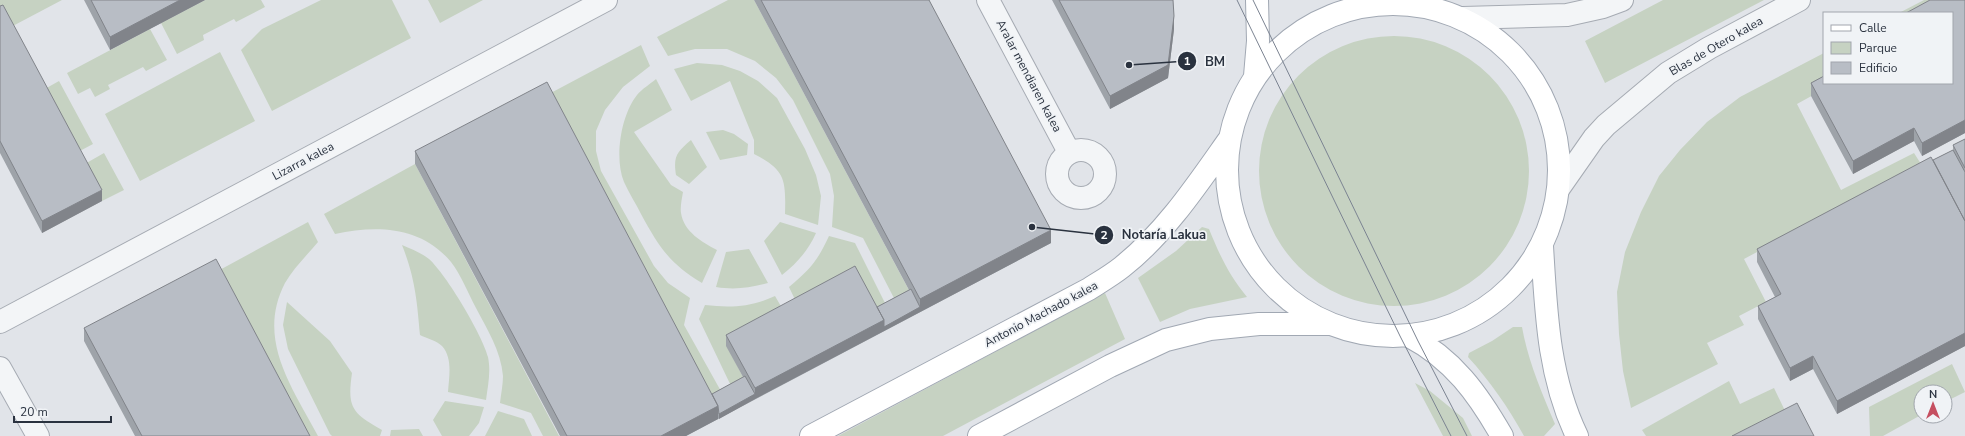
<svg xmlns="http://www.w3.org/2000/svg" width="1965" height="436" viewBox="0 0 1965 436" font-family="'Nunito Sans',sans-serif">
	<rect width="100%" height="100%" fill="#e1e4e9"/>
	<path fill="#c6d2c2" d="M 0,0 L 62,0 L 9,28 L 0,18 Z
		M 205,0 L 261,0 L 265,7 L 236,22 L 234,19 L 203,35 L 204,40 L 177,54 L 161,23 Z
		M 321,0 L 392,0 L 411,38 L 272,111 L 241,50 L 262,29 Z
		M 428,0 L 483,0 L 440,23 Z
		M 728,0 L 754,0 L 911,294 L 896,302 L 863,238 L 832,227 L 834,196 L 830,174 L 793,100 L 776,78 L 755,61 L 727,49 L 695,49 L 668,56 L 657,37 Z
		M 1663,0 L 1764,0 L 1605,83 L 1585,41 Z
		M 1924,0 L 1954,0 L 1930,13 L 1899,13 Z
		M 150,29 L 167,60 L 146,71 L 143,67 L 108,85 L 110,89 L 95,97 L 90,88 L 78,94 L 67,73 Z
		M1259 171a135 135 0 1 1 270 0a135 135 0 1 1-270 0Z
		M 641,45 L 650,66 L 623,87 L 605,110 L 596,131 L 596,151 L 601,171 L 654,266 L 668,283 L 690,298 L 684,325 L 722,393 L 709,400 L 547,95 Z
		M 220,52 L 255,121 L 140,181 L 105,114 Z
		M 1824,53 L 1824,83 L 1835,83 L 1797,104 L 1841,190 L 1914,153 L 1921,164 L 1744,259 L 1766,302 L 1739,316 L 1744,325 L 1707,343 L 1718,364 L 1631,408 L 1623,371 L 1619,334 L 1617,292 L 1625,252 L 1641,212 L 1659,176 L 1680,150 L 1707,122 L 1740,97 Z
		M 697,63 L 722,65 L 740,71 L 758,81 L 777,98 L 805,149 L 816,175 L 821,196 L 818,225 L 785,214 C 786,179 785,170 754,154 L 754,140 L 730,81 L 691,101 L 674,69 Z
		M 656,79 L 672,110 L 634,132 L 671,185 L 683,192 C 682,198 680,207 681,213 C 684,232 702,242 717,250 L 702,283 C 670,264 659,247 641,214 C 636,204 629,193 624,182 C 614,158 621,115 637,95 C 642,89 650,84 656,79 Z
		M 59,81 L 93,144 L 76,153 L 43,90 Z
		M 723,130 L 734,134 L 748,144 L 747,155 L 720,160 L 706,132 Z
		M 691,140 L 707,167 L 689,184 L 676,175 C 673,156 677,152 691,140 Z
		M 104,153 L 124,190 L 102,201 L 83,165 Z
		M 415,164 L 559,436 L 543,436 L 531,413 L 500,403 C 501,394 503,384 503,376 C 501,351 487,329 476,308 C 468,293 461,275 451,262 C 421,226 377,225 335,234 L 324,214 Z
		M 308,222 L 318,242 C 307,255 293,269 285,283 C 256,339 292,387 318,436 L 303,436 L 216,272 Z
		M 780,222 L 816,233 C 808,251 797,263 782,275 L 764,241 Z
		M 1202,227 L 1209,229 C 1220,256 1229,275 1247,297 L 1190,309 L 1160,322 L 1138,278 L 1176,251 Z
		M 829,236 L 855,243 L 887,307 L 874,314 L 799,308 L 789,287 C 810,269 817,262 829,236 Z
		M 402,245 C 411,249 422,253 429,259 C 446,274 483,336 488,357 C 491,372 488,385 486,400 L 448,392 C 449,377 453,358 442,346 C 437,341 426,338 420,335 C 417,300 415,278 402,245 Z
		M 749,249 L 768,283 C 750,288 734,290 716,287 L 726,252 Z
		M 1105,293 L 1125,339 L 943,436 L 838,436 Z
		M 775,296 L 786,315 L 727,346 L 745,381 L 732,388 L 699,319 L 705,305 C 731,308 751,307 775,296 Z
		M 287,302 L 330,341 L 352,373 C 347,408 352,413 382,430 L 380,436 L 332,436 L 330,434 L 288,349 L 283,325 Z
		M 1513,327 L 1522,327 C 1528,361 1541,391 1555,424 L 1544,436 L 1524,436 C 1508,407 1490,381 1468,357 L 1469,353 L 1492,341 Z
		M 1952,364 L 1965,392 L 1945,402 L 1945,392 L 1921,392 L 1921,415 L 1883,436 L 1870,436 L 1869,407 Z
		M 1729,381 L 1740,404 L 1774,388 L 1789,419 L 1755,436 L 1646,436 L 1642,430 Z
		M 1415,383 L 1430,391 L 1463,418 L 1472,436 L 1443,436 Z
		M 445,401 L 484,407 L 479,423 L 469,436 L 442,436 L 433,420 Z
		M 498,411 L 524,419 L 532,436 L 485,436 Z
		M 419,429 L 423,436 L 390,436 L 391,430 Z"/>
	<g fill="none" stroke-linecap="round" stroke-linejoin="round">
		<g stroke="#a6abb3" stroke-width="24">
			<path id="minor" d="M 988,0 L 1069,152
				M 1463,18 L 1567,15 L 1603,7 L 1622,0
				M1057 174a24 24 0 1 1 48 0a24 24 0 1 1-48 0Z
				M 1559,188 L 1594,138 L 1606,125 L 1668,73 L 1709,48 L 1799,0
				M 0,322 L 606,0
				M 0,368 L 38,436"/>
		</g>
		<g stroke="#a1a8b3" stroke-width="24">
			<path id="major" d="M1227 170a166 166 0 1 1 332 0a166 166 0 1 1-332 0Z
				M 1255,76 L 1258,41 L 1257,0
				M 1542,246 C 1546,311 1548,376 1577,436
				M 1409,336 C 1453,359 1478,394 1502,436
				M 811,436 L 1089,289 C 1100,282 1112,275 1122,267 C 1165,233 1197,185 1228,141
				M 979,436 L 1110,366 L 1166,340 L 1210,329 L 1259,324 L 1327,324"/>
		</g>
		<use href="#minor" stroke="#f3f5f7" stroke-width="22"/>
		<use href="#major" stroke="#fff" stroke-width="22"/>
		<path stroke="#7b8391" stroke-width="1" d="M 1237,0 L 1400,336 L 1451,436
			M 1253,0 L 1418,341 L 1467,436"/>
	</g>
	<path fill="#9ea3a9" d="M 84,0 L 205,0 L 110,50 Z
		M 754,0 L 929,0 L 1051,243 L 686,436 L 560,436 L 415,164 L 415,151 L 712,394 L 743,377 L 726,346 L 726,335 L 877,307 L 909,290 Z
		M 1052,0 L 1173,0 L 1174,29 L 1168,78 L 1110,109 Z
		M 1965,0 L 1965,133 L 1922,156 L 1914,141 L 1853,174 L 1811,96 L 1811,83 Z
		M 0,6 L 102,201 L 42,233 L 0,153 Z
		M 1965,139 L 1965,346 L 1837,414 L 1813,369 L 1790,381 L 1758,319 L 1758,306 L 1775,297 L 1757,262 L 1757,249 L 1953,150 L 1953,145 Z
		M 84,328 L 310,436 L 135,436 L 84,341 Z"/>
	<path fill="#81848a" d="M 180,0 L 205,0 L 110,50 L 110,37 Z
		M 1174,16 L 1174,29 L 1168,78 L 1110,109 L 1110,96 Z
		M 1965,120 L 1965,133 L 1922,156 L 1922,143 Z
		M 1914,128 L 1914,141 L 1853,174 L 1853,161 Z
		M 102,190 L 102,201 L 42,233 L 42,221 Z
		M 1051,230 L 1051,243 L 755,399 L 755,388 L 884,320 L 920,307 L 920,299 Z
		M 1965,333 L 1965,346 L 1837,414 L 1837,401 Z
		M 1813,356 L 1813,369 L 1790,381 L 1790,368 Z
		M 755,394 L 755,399 L 719,419 L 719,414 Z
		M 718,406 L 718,419 L 686,436 L 661,436 Z"/>
	<path fill="#b8bdc5" stroke="#81848a" d="M 91,0 L 180,0 L 110,37 Z
		M 761,0 L 929,0 L 1051,230 L 920,299 Z
		M 1059,0 L 1173,0 L 1174,16 L 1168,65 L 1110,96 Z
		M 1930,0 L 1965,0 L 1965,120 L 1922,143 L 1914,128 L 1853,161 L 1811,83 L 1824,76 L 1824,83 L 1952,83 L 1952,13 L 1906,13 Z
		M 3,5 L 102,190 L 42,221 L 0,141 L 0,6 Z
		M 547,82 L 718,406 L 661,436 L 567,436 L 415,151 Z
		M 1965,139 L 1965,168 L 1953,145 Z
		M 1953,150 L 1965,172 L 1965,221 L 1933,160 Z
		M 1931,157 L 1965,221 L 1965,333 L 1837,401 L 1813,356 L 1790,368 L 1758,306 L 1781,294 L 1757,249 Z
		M 216,259 L 310,436 L 142,436 L 84,328 Z
		M 855,266 L 884,320 L 755,388 L 726,335 Z
		M 911,289 L 920,307 L 884,327 L 884,320 L 877,307 Z
		M 745,376 L 755,394 L 719,414 L 718,406 L 712,394 Z
		M 1797,403 L 1814,436 L 1732,436 Z"/>
	<g text-anchor="middle" stroke-width="3.5" stroke-linejoin="round" paint-order="stroke">
		<g font-size="12" fill="#2a323f" stroke="#f0f3f6">
			<text transform="translate(1716 46) rotate(-30)" y="4">Blas de Otero kalea</text>
			<text transform="translate(1029 76) rotate(62)" y="4">Aralar mendiaren kalea</text>
			<text transform="translate(303 161) rotate(-28)" y="4">Lizarra kalea</text>
			<text transform="translate(1041 314) rotate(-28)" y="4">Antonio Machado kalea</text>
		</g>
	</g>
	<path fill="none" stroke="#2a323f" stroke-width="1.5" d="M1129 65L1187 61M1032 227L1104 235"/>
	<g fill="#2a323f" stroke="#f0f3f6" stroke-width="1.5">
		<circle cx="1129" cy="65" r="4"/>
		<circle cx="1032" cy="227" r="4"/>
		<circle cx="1187" cy="61" r="10"/>
		<circle cx="1104" cy="235" r="10"/>
	</g>
	<g font-size="12" text-anchor="middle" font-weight="bold" fill="#fff">
		<text x="1187" y="65">1</text>
		<text x="1104" y="239">2</text>
	</g>
	<g font-size="13" text-anchor="middle" font-weight="bold" fill="#2a323f" stroke="#f0f3f6" stroke-width="3.5" stroke-linejoin="round" paint-order="stroke">
		<text x="1215" y="66">BM</text>
		<text x="1164" y="239">Notaría Lakua</text>
	</g>
	<rect x="1823" y="12" width="130" height="72" fill="#f0f3f6" stroke="#a1a6ad"/>
	<rect x="1831" y="25" width="20" height="6" fill="#ffffff" stroke="#a1a6ad"/>
	<text x="1859" y="32" font-size="12" fill="#2a323f">Calle</text>
	<rect x="1831" y="42" width="20" height="12" fill="#c6d2c2" stroke="#a1a6ad"/>
	<text x="1859" y="52" font-size="12" fill="#2a323f">Parque</text>
	<rect x="1831" y="62" width="20" height="12" fill="#b8bdc5" stroke="#a1a6ad"/>
	<text x="1859" y="72" font-size="12" fill="#2a323f">Edificio</text>
	<g transform="translate(1933 404)"><circle r="19" fill="#f0f3f6" stroke="#a1a6ad"/>
	<path d="M0-3L7 15L0 10L-7 15Z" fill="#c54f60"/>
	<text y="-6" font-size="11" font-weight="bold" text-anchor="middle" fill="#2a323f">N</text>
	</g>
	<path d="M14 416v6h97v-6" fill="none" stroke="#2a323f" stroke-width="2"/>
	<text x="20" y="416" font-size="12" fill="#2a323f" stroke="#f0f3f6" stroke-width="3" paint-order="stroke">20 m</text>
</svg>
